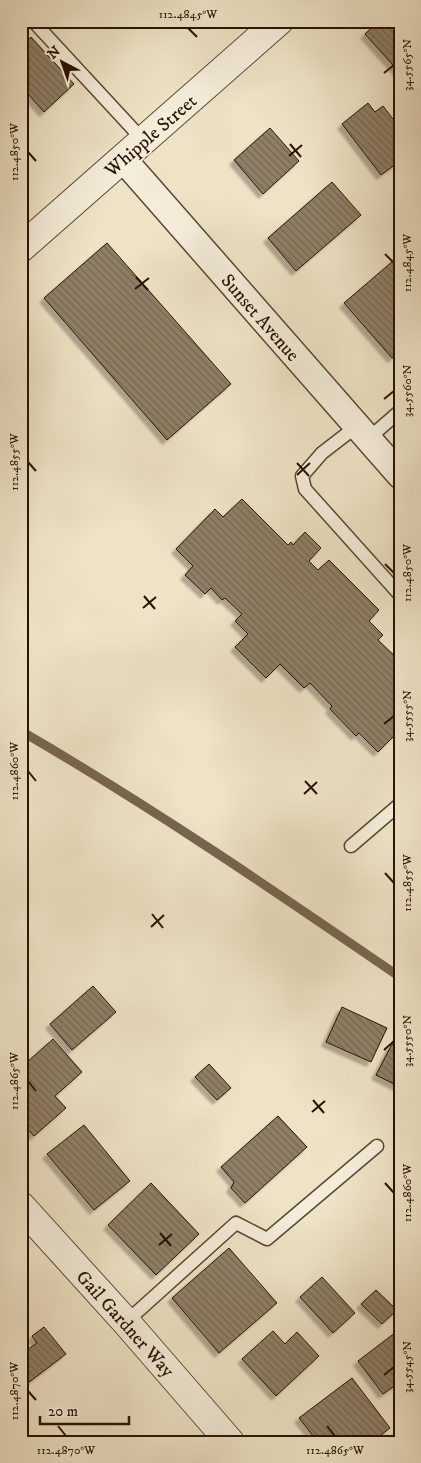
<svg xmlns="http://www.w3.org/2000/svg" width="421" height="1463" viewBox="0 0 421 1463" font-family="'IM FELL DW Pica',serif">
	<defs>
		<pattern id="building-back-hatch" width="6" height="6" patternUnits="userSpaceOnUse" patternTransform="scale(1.25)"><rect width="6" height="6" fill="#8f7f67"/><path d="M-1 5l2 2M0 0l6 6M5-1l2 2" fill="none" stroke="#756752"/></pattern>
		<filter id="shadow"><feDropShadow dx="-4.5" dy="4.5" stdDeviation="1" flood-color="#0004"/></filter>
	</defs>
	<rect width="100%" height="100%" fill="#eee3c6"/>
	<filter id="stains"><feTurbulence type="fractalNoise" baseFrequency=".004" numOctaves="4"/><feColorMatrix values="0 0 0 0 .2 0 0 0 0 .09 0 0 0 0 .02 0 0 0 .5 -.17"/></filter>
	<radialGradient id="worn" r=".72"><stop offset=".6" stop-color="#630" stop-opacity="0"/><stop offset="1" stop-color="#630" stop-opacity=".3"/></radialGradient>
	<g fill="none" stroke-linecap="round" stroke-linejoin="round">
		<path stroke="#77654f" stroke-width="9" d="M 21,731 C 152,807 276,892 400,977"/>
	</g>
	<path fill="url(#building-back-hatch)" stroke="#291201" filter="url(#shadow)" d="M 379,21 L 400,21 L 400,73 L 365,34 Z
		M 31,37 L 74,84 L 44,112 L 21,86 L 21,46 Z
		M 368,103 L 375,112 L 383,106 L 400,128 L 400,161 L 381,175 L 342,124 Z
		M 270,128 L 299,161 L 263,194 L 234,160 Z
		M 332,182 L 361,215 L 296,271 L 268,238 Z
		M 107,243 L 231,384 L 167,440 L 44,298 Z
		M 400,255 L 400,352 L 392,358 L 344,303 Z
		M 242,499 L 288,545 L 291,542 L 293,545 L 305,532 L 321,548 L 309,561 L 318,570 L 329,560 L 379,610 L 369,621 L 383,635 L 378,640 L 400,661 L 400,730 L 378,752 L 359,733 L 356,736 L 330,709 L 332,706 L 310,683 L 304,688 L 280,664 L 266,678 L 235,647 L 248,634 L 235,621 L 242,614 L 225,598 L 222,600 L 211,588 L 205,594 L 185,575 L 193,566 L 176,549 L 215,509 L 223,517 Z
		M 93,986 L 116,1012 L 72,1050 L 50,1024 Z
		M 342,1007 L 387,1028 L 371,1062 L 326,1042 Z
		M 53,1039 L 82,1072 L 55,1096 L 66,1108 L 34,1136 L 21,1122 L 21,1059 L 25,1064 Z
		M 392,1044 L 400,1045 L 400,1087 L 376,1075 Z
		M 209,1064 L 231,1088 L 217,1100 L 195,1077 Z
		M 278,1116 L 307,1147 L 245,1203 L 231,1188 L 234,1182 L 221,1167 Z
		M 84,1125 L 130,1181 L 94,1210 L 47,1154 Z
		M 151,1183 L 199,1234 L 156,1275 L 108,1225 Z
		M 229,1248 L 277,1303 L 219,1353 L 172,1298 Z
		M 322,1277 L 355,1313 L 333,1333 L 300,1297 Z
		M 376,1290 L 397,1310 L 382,1324 L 361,1304 Z
		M 44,1327 L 66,1354 L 24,1386 L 21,1383 L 21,1354 L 37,1343 L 32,1336 Z
		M 400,1329 L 400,1382 L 383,1394 L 358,1361 Z
		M 273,1331 L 285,1344 L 297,1332 L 319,1356 L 276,1396 L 242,1359 Z
		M 352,1378 L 390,1428 L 372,1442 L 318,1442 L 299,1418 Z"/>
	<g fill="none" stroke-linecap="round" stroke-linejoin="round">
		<g stroke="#5a4632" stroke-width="15">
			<path id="service" d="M 33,21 L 143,140
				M 357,426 L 322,453 L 302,476 L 305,489 L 400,595
				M 368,439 L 400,411
				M 351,846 L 400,804
				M 126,1322 L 236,1223 L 267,1239 L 377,1146"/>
		</g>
		<g stroke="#5a4632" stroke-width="29">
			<path id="minor" d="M 123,159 L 400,475"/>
		</g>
		<g stroke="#5a4632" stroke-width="30">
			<path id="tertiary" d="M 21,248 L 279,21
				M 21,1206 L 126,1322 L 230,1442"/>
		</g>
		<use href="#service" stroke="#f4edda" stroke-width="12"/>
		<use href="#minor" stroke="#f4edda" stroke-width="26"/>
		<use href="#tertiary" stroke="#f4edda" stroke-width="28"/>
	</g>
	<path fill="none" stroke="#291201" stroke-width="2" d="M 188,28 L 197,37M 384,73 L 394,65M 290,144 L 301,157M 28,152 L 36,161M 289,156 L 302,145M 385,254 L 394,263M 136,277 L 148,290M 135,289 L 149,278M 384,399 L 394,391M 28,462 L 36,471M 297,463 L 309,476M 297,475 L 310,463M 385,564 L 394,573M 144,596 L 155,609M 143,608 L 156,597M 384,724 L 394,716M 28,771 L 36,781M 305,781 L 317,794M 304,794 L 317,782M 385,873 L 394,883M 152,914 L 163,928M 151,927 L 164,915M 384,1050 L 394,1041M 28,1081 L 36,1091M 313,1100 L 324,1113M 312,1112 L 325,1101M 385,1183 L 394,1193M 160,1233 L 171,1246M 159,1245 L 172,1234M 384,1375 L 394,1367M 28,1391 L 36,1400M 58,1426 L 66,1436M 327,1426 L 335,1436"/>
	<g text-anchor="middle" stroke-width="4" stroke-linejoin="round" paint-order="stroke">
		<g font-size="19" fill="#291201" stroke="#f4edda">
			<text transform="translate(150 135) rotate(-41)" y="7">Whipple Street</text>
			<text transform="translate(261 317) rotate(49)" y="7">Sunset Avenue</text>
			<text transform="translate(126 1323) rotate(48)" y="7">Gail Gardner Way</text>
		</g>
	</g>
	<rect width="421" height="1463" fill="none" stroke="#eee3c6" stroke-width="55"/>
	<g transform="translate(62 62) rotate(319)" stroke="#f4edda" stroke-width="4" paint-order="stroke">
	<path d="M0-4L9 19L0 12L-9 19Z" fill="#291201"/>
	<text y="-8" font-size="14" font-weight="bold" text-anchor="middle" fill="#291201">N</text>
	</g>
	<path d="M40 1416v8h89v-8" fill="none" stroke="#291201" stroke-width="2.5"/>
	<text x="48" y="1416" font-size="15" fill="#291201" stroke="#f4edda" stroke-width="4" paint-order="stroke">20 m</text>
	<rect x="28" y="28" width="366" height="1408" fill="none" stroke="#291201" stroke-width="2"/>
	<g font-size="12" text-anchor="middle" fill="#291201">
		<text x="188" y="18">112.4845°W</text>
		<text transform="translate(407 65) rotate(-90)" y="4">34.5565°N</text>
		<text transform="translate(14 152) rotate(-90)" y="4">112.4850°W</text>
		<text transform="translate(407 263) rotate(-90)" y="4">112.4845°W</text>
		<text transform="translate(407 391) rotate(-90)" y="4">34.5560°N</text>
		<text transform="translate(14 462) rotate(-90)" y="4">112.4855°W</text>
		<text transform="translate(407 573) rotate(-90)" y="4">112.4850°W</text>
		<text transform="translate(407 716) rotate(-90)" y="4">34.5555°N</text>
		<text transform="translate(14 771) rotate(-90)" y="4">112.4860°W</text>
		<text transform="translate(407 883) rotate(-90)" y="4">112.4855°W</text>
		<text transform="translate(407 1041) rotate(-90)" y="4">34.5550°N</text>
		<text transform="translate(14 1081) rotate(-90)" y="4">112.4865°W</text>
		<text transform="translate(407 1193) rotate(-90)" y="4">112.4860°W</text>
		<text transform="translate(407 1367) rotate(-90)" y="4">34.5545°N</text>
		<text transform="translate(14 1391) rotate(-90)" y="4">112.4870°W</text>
		<text x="66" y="1454">112.4870°W</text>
		<text x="335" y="1454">112.4865°W</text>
	</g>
	<rect width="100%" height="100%" filter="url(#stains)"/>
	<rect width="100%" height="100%" fill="url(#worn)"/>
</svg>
